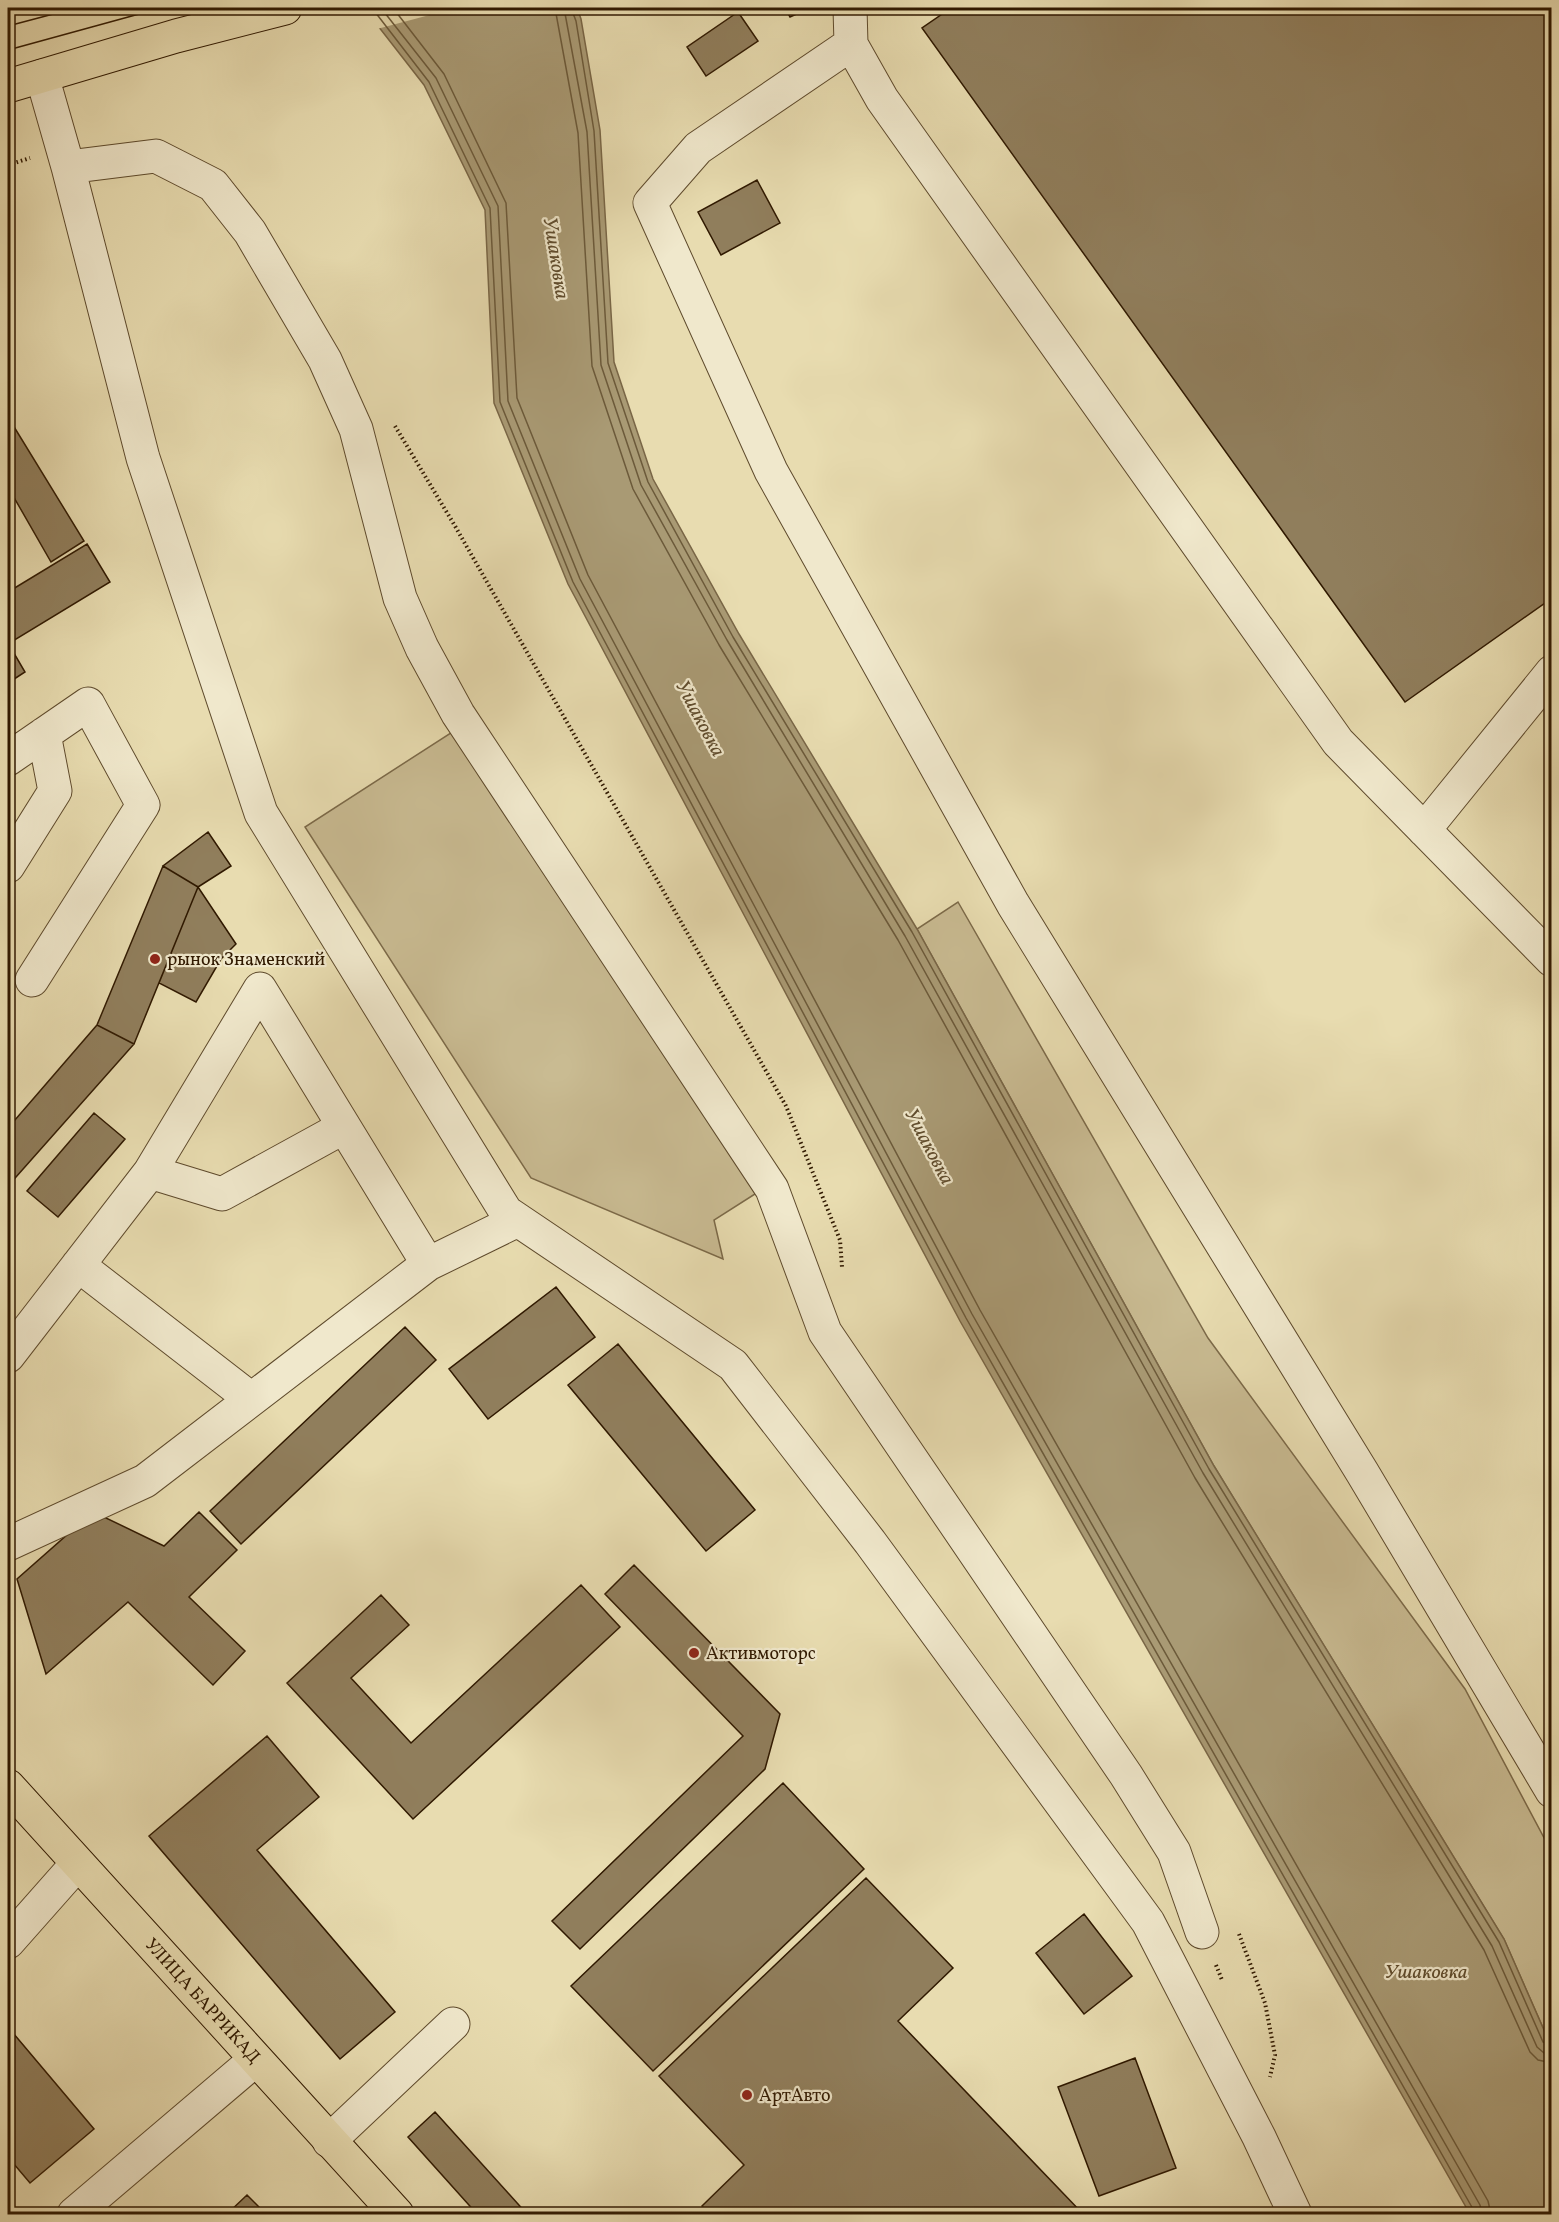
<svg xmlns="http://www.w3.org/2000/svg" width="1559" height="2222" viewBox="0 0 1559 2222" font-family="Vollkorn,serif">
	<rect width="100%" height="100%" fill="#e8dcb0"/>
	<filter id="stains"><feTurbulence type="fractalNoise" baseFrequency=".00333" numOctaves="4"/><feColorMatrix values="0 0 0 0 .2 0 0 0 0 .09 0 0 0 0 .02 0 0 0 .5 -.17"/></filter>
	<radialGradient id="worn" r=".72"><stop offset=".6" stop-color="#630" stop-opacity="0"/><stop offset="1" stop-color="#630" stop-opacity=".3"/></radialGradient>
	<path fill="#c9bb92" stroke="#7c6a49" stroke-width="1.5" d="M 474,718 L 777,1180 L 714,1220 L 723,1259 L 531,1178 L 305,827 Z
		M 958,902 L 1208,1338 L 1465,1689 L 1551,1851 L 1551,2046 L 1504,1939 L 1214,1466 L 917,929 Z"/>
	<path fill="#a99a74" stroke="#796646" stroke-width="1.5" d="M 364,8 L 577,8 L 581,19 L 600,130 L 614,362 L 653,479 L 739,634 L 917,929 L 1214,1466 L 1504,1939 L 1551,2046 L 1551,2214 L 1470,2214 L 960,1321 L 568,584 L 494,403 L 485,210 L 424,85 Z"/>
	<path fill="#e8dcb0" d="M 361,8 L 456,8 L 377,29 Z"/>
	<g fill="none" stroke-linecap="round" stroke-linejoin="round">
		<path stroke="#6c5a3a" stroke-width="1.5" d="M 372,8 L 429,82 L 490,208 L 500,402 L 573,582 L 966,1318 L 1473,2209 L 1474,2214
			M 381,8 L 436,78 L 498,206 L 508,401 L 580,579 L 972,1314 L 1480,2205 L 1482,2214
			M 393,8 L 444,74 L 506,203 L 517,398 L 588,575 L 980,1310 L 1488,2201 L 1491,2214
			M 555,8 L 578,133 L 592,366 L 633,489 L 719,645 L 898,940 L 1195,1478 L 1484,1950 L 1530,2052 L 1538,2060 L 1552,2063
			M 564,8 L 587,132 L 601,365 L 641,485 L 727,640 L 905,936 L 1203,1473 L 1492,1946 L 1537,2047 L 1544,2053 L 1552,2054
			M 571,8 L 576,21 L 594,131 L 608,363 L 648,482 L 733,637 L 912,932 L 1209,1469 L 1499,1942 L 1543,2042 L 1552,2046"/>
	</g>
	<path fill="#907e5c" stroke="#301900" stroke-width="1.5" d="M 785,8 L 810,8 L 790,17 Z
		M 951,8 L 1552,8 L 1552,598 L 1405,702 L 922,28 Z
		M 738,12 L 758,41 L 706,76 L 687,47 Z
		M 757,180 L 780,223 L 721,255 L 698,212 Z
		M 8,417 L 84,541 L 51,562 L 8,487 Z
		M 87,544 L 110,582 L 8,644 L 8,592 Z
		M 8,643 L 25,672 L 8,683 Z
		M 208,832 L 231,866 L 198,887 L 163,866 Z
		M 163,866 L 198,887 L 134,1044 L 97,1025 Z
		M 198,887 L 236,944 L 221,959 L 196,1002 L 159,983 Z
		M 97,1025 L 134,1044 L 8,1186 L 8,1128 Z
		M 94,1113 L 125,1139 L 58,1217 L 27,1191 Z
		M 556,1287 L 595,1337 L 488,1419 L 449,1369 Z
		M 405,1327 L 436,1360 L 241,1544 L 210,1511 Z
		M 618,1344 L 755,1510 L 706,1551 L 568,1385 Z
		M 199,1512 L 237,1550 L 189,1597 L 245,1651 L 213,1685 L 128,1602 L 46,1674 L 17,1579 L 76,1527 L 102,1516 L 164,1546 Z
		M 634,1565 L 780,1714 L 765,1769 L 580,1949 L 552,1921 L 743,1736 L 605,1594 Z
		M 581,1585 L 620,1627 L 413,1819 L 287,1683 L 381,1595 L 409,1625 L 351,1678 L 411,1743 Z
		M 267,1736 L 319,1797 L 257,1850 L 395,2012 L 340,2059 L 149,1836 Z
		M 783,1783 L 864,1869 L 653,2071 L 571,1986 Z
		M 866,1878 L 953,1968 L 898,2021 L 1083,2214 L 710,2214 L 702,2206 L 744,2165 L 659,2076 Z
		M 1084,1914 L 1132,1976 L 1084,2014 L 1036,1953 Z
		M 8,2027 L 94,2129 L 30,2183 L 8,2157 Z
		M 1135,2058 L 1176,2168 L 1099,2196 L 1058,2087 Z
		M 435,2112 L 527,2214 L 477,2214 L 408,2137 Z
		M 247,2195 L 266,2214 L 227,2214 Z"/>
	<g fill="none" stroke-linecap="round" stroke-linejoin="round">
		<g stroke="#5e4a2c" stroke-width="35">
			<path id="minor" d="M 850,8 L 851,44 L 882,99 L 1338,742 L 1552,960
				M 851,44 L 698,148 L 650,203 L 771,471 L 1013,904 L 1362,1472 L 1552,1791
				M 42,76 L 68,167 L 143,458 L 261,813 L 506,1212 L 733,1365 L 870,1542 L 1148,1922 L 1259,2137 L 1295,2214
				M 68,167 L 156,156 L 213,185 L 250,232 L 325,360 L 356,429 L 400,598 L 422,648 L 458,714 L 772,1189 L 825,1332 L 1126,1775 L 1174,1852 L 1202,1932
				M 8,759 L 88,704 L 143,805 L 32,980
				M 1424,830 L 1552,672
				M 8,866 L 55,791 L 44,734
				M 150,1172 L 222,1194 L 344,1127
				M 428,1264 L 518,1220
				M 78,1265 L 251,1399
				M 8,1356 L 150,1172 L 260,989 L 428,1264 L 145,1481 L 8,1544
				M 8,1942 L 77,1864
				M 329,2141 L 453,2024
				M 74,2214 L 255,2060"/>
		</g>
		<g stroke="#301900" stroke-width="35">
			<g id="major">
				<path d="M 8,86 L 176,36 L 285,8"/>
				<path id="s1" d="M 8,1786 L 397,2214"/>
			</g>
		</g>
		<path stroke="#301900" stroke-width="4" stroke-dasharray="1.5 3" stroke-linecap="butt" d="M 8,165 L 30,158
			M 395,426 L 455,526 L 786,1106 L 840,1240 L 842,1267
			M 1239,1934 L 1265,2003 L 1275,2055 L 1270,2077
			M 1216,1965 L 1222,1980"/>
		<use href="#minor" stroke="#f0e8cc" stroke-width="33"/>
		<use href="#major" stroke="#e8dcb0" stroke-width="33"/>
		<path stroke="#301900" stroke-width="1.5" d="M 8,26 L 76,8
			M 8,50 L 161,8"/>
	</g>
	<g fill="#8f2418" stroke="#f0e8cc" stroke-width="2">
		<circle cx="155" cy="959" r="6"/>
		<circle cx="694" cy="1653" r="6"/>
		<circle cx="747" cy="2095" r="6"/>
	</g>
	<g text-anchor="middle" stroke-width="4.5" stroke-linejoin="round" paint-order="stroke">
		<g font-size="18" fill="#301900" stroke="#f0e8cc" text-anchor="start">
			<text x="167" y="965">рынок Знаменский</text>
			<text x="706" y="1659">Активмоторс</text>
			<text x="759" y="2101">АртАвто</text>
		</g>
		<g font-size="18" fill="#301900" stroke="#f0e8cc">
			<text dy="6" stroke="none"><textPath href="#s1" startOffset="290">УЛИЦА БАРРИКАД</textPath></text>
		</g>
		<g font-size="20" font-style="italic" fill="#604d2e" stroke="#f0e8cc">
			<text transform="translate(557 258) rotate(81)" y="7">Ушаковка</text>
			<text transform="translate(701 718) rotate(62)" y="7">Ушаковка</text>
			<text transform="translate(930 1146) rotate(62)" y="7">Ушаковка</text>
			<text x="1426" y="1978">Ушаковка</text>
		</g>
	</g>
	<rect width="1559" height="2222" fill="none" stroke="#e8dcb0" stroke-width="30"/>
	<rect x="9" y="9" width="1541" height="2204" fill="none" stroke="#301900" stroke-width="3"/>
	<rect x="15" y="15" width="1529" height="2192" fill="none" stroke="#301900" stroke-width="1.5"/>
	<rect width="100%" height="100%" filter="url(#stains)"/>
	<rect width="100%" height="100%" fill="url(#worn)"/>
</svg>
